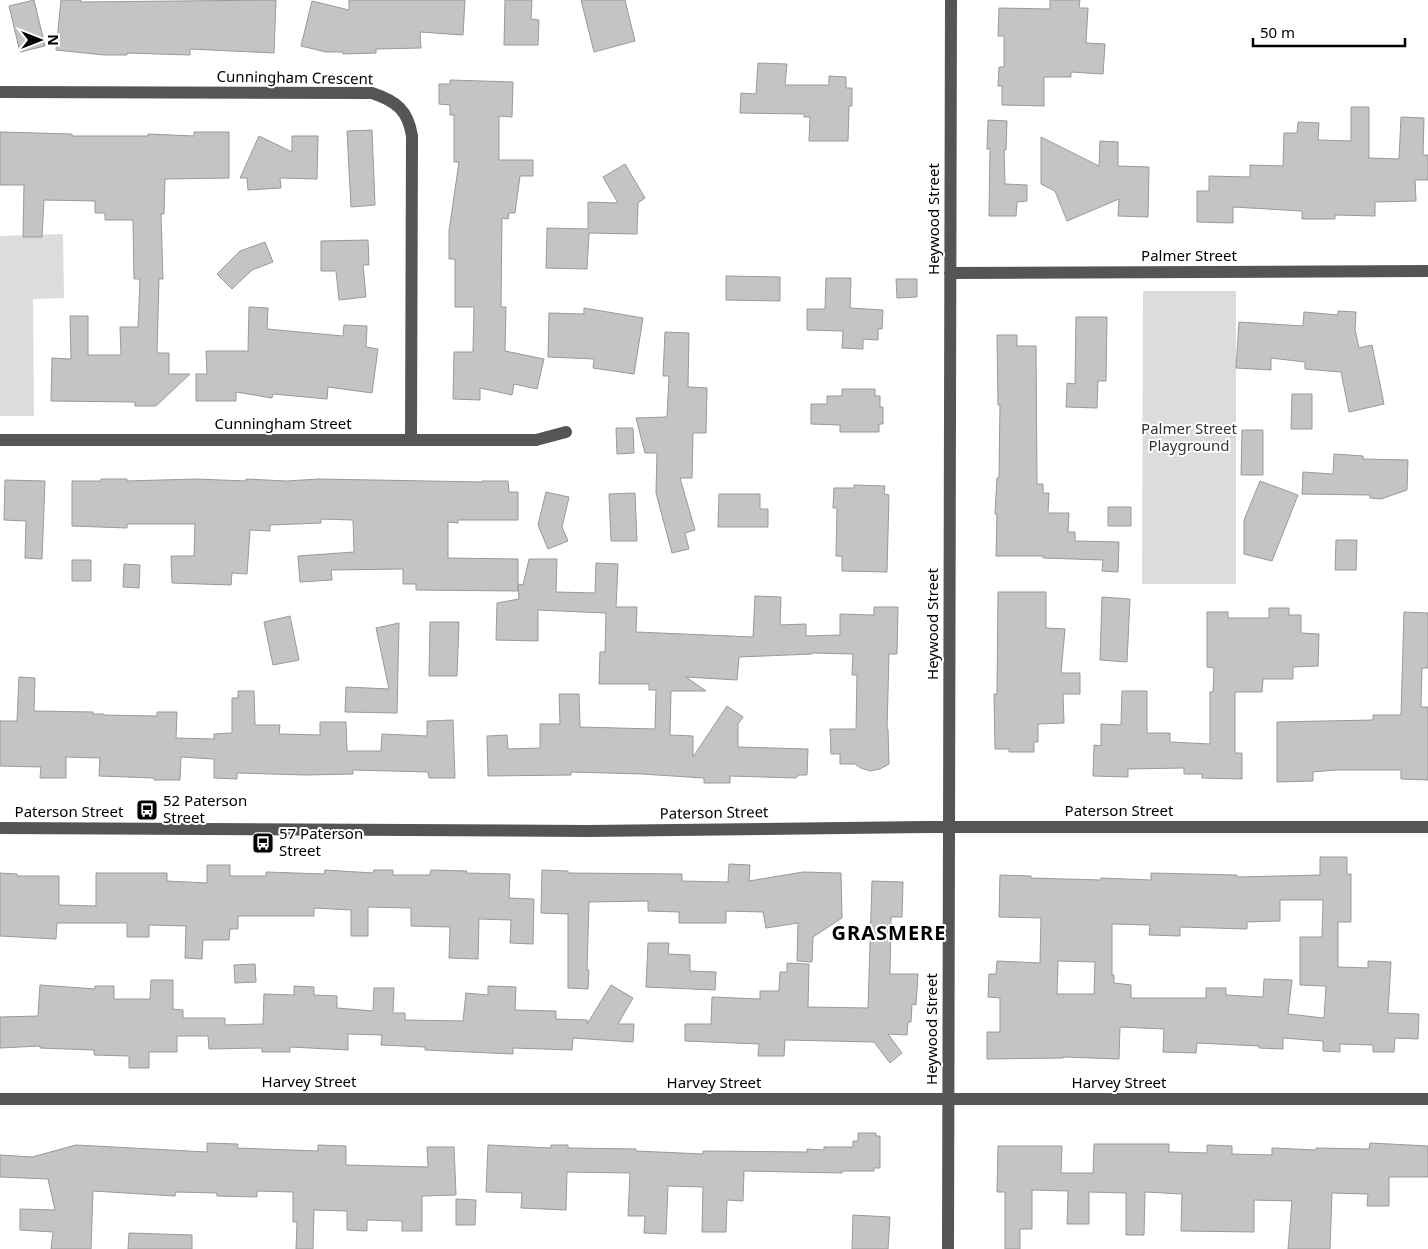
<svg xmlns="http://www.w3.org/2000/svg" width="1428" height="1249" viewBox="0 0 1428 1249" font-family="'Noto Sans',sans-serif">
	<rect width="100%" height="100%" fill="#fff"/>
	<path fill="#dcdcdc" d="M 63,234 L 64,298 L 33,299 L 34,416 L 0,416 L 0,236 Z
		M 1143,291 L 1236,291 L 1236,584 L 1142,584 Z"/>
	<path fill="#c4c4c4" stroke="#999" fill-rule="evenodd" d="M 34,0 L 45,46 L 20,52 L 9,6 Z
		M 61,0 L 81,0 L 81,2 L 276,0 L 274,53 L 190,49 L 190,55 L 127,53 L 127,55 L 104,55 L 56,50 Z
		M 349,0 L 465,0 L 463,35 L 420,32 L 421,48 L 376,49 L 376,53 L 343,54 L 343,52 L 326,52 L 301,46 L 312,1 L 349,10 Z
		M 505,0 L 532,0 L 531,19 L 539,20 L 538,45 L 504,45 Z
		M 581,0 L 625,0 L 635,41 L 594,52 Z
		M 1050,0 L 1080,0 L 1079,8 L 1088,8 L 1086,43 L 1105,44 L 1103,74 L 1071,72 L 1071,77 L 1044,77 L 1044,106 L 1002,105 L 1002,86 L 998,86 L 999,67 L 1004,67 L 1004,36 L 998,36 L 999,8 L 1050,9 Z
		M 758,63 L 787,64 L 785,85 L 829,85 L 829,76 L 846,77 L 846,88 L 852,88 L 852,106 L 849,106 L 848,141 L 809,141 L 810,117 L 804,117 L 804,114 L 740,113 L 741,93 L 756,94 Z
		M 450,80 L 513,82 L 512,117 L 499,116 L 499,160 L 533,160 L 533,176 L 520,176 L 515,213 L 509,213 L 508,219 L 502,218 L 501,307 L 506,307 L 505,351 L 544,359 L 537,389 L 514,384 L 512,395 L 480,388 L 480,400 L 453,399 L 454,352 L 473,352 L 474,307 L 455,307 L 455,259 L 449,259 L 449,231 L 459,162 L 454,162 L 454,115 L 450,115 L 450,105 L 439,104 L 439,84 L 450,84 Z
		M 1351,107 L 1369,107 L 1369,158 L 1399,159 L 1401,117 L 1424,118 L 1423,155 L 1428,155 L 1428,180 L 1415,180 L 1416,201 L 1375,202 L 1375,216 L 1335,215 L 1335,219 L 1302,219 L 1302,211 L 1233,207 L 1233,223 L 1197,222 L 1197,191 L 1209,191 L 1209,176 L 1250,177 L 1250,165 L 1283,166 L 1284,133 L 1297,133 L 1298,122 L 1319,123 L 1318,140 L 1351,141 Z
		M 988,120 L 1007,121 L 1006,150 L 1004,150 L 1005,184 L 1027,185 L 1027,201 L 1017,202 L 1016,216 L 989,216 L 990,149 L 987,149 Z
		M 372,130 L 375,205 L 351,207 L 347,131 Z
		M 0,132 L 72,134 L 72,136 L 148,136 L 148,134 L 194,136 L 194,132 L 229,132 L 229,178 L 165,179 L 164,214 L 161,214 L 163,279 L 159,279 L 157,353 L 169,353 L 169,374 L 190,374 L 156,406 L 135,406 L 135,402 L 51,401 L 52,358 L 71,359 L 70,316 L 88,316 L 88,355 L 121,355 L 120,327 L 138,327 L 140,279 L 134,279 L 133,220 L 105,220 L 105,213 L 95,213 L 95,201 L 44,200 L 42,237 L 23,237 L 24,185 L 0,185 Z
		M 259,136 L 292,152 L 292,136 L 318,136 L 317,179 L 280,178 L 281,188 L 248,190 L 247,178 L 240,178 Z
		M 1041,137 L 1099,166 L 1100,141 L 1118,142 L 1118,166 L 1149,167 L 1148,217 L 1118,216 L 1119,199 L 1067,221 L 1055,191 L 1041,184 Z
		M 625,164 L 645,198 L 638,203 L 637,234 L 589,233 L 587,269 L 546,268 L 547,228 L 588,229 L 588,202 L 618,203 L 603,177 Z
		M 368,240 L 369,265 L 363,265 L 366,297 L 339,300 L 336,271 L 321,271 L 321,241 Z
		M 265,242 L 273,262 L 252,270 L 232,289 L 217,274 L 240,251 Z
		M 726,276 L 780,277 L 780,301 L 726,300 Z
		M 826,278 L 851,278 L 850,308 L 883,310 L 882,329 L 878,329 L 878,340 L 863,339 L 863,349 L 842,348 L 843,331 L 807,330 L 807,309 L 825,309 Z
		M 896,279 L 917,279 L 917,297 L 897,298 Z
		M 249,307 L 268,308 L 267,329 L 343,336 L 344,325 L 367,326 L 366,347 L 378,349 L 372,393 L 328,387 L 327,399 L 273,394 L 272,398 L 236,392 L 236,401 L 196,401 L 196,374 L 207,374 L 206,351 L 248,351 Z
		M 584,308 L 643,318 L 634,374 L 593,368 L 594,359 L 548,357 L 549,313 L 584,314 Z
		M 1338,311 L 1356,312 L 1355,329 L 1359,348 L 1372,345 L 1384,404 L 1349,412 L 1341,372 L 1305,369 L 1305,362 L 1271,358 L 1271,370 L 1236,368 L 1239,322 L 1303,326 L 1304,312 L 1338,315 Z
		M 1076,317 L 1107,317 L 1106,381 L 1098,381 L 1097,408 L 1066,407 L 1067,383 L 1075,384 Z
		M 665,332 L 689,333 L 688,387 L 707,388 L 706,433 L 693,433 L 692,478 L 680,478 L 695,530 L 685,533 L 689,549 L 672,553 L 656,493 L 657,453 L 645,453 L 636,418 L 667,417 L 669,376 L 663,376 Z
		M 997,335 L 1017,335 L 1017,346 L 1036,346 L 1037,484 L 1043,484 L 1043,493 L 1049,493 L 1048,513 L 1069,513 L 1068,532 L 1075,532 L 1075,541 L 1119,542 L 1118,572 L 1102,571 L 1103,560 L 1043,558 L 1043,556 L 996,556 L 997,514 L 995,514 L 997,478 L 999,478 L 1000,405 L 998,405 Z
		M 842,389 L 875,389 L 875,396 L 880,396 L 880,407 L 883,407 L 883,424 L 879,424 L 879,432 L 840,432 L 840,425 L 811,424 L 811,404 L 827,404 L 827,396 L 842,396 Z
		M 1292,394 L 1312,394 L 1312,429 L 1291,429 Z
		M 616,428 L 633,428 L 634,453 L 617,454 Z
		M 1242,430 L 1263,430 L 1263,475 L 1241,475 Z
		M 1334,454 L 1363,456 L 1363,459 L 1408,460 L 1407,490 L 1381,499 L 1370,498 L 1370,495 L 1302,494 L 1303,472 L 1333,474 Z
		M 101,479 L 127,479 L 127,481 L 196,479 L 246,481 L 246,479 L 286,481 L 319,479 L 482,482 L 482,481 L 508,481 L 509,492 L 518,492 L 518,520 L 458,520 L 458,523 L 448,522 L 448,558 L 518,559 L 518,584 L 523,585 L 529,559 L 557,559 L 556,592 L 595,593 L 596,563 L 618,564 L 616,607 L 637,607 L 636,632 L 753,637 L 755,596 L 781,597 L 780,625 L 806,624 L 806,636 L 840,635 L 840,614 L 874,615 L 874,607 L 898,607 L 897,654 L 889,654 L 887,729 L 888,729 L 889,764 L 880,769 L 870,771 L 861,768 L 855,764 L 840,764 L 840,754 L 831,754 L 830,729 L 856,729 L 857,675 L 852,675 L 853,654 L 812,653 L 812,654 L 739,657 L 737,680 L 686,677 L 706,691 L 671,691 L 670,735 L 693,736 L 693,757 L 727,706 L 743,717 L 738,724 L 738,747 L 808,749 L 807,775 L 799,775 L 796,778 L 730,776 L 730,783 L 704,783 L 704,778 L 642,774 L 571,772 L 571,775 L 488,776 L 487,736 L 507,735 L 508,749 L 540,748 L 540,724 L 560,724 L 559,694 L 579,694 L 580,727 L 655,729 L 656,690 L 649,690 L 649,684 L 599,684 L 600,652 L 605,652 L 606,613 L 538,610 L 538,641 L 496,640 L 497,603 L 519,599 L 518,585 L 518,591 L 416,590 L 416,584 L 403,584 L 403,569 L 331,570 L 332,580 L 300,582 L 298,556 L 354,552 L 353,520 L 321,519 L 321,523 L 270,525 L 270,531 L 250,530 L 247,574 L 232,573 L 231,585 L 172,583 L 171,556 L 194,556 L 195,524 L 127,524 L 127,528 L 72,526 L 72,481 L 101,481 Z
		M 5,480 L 45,481 L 42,559 L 25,558 L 26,521 L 4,520 Z
		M 1260,481 L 1298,495 L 1272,561 L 1244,554 L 1244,520 Z
		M 854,485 L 885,486 L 884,494 L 889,495 L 887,572 L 842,571 L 842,556 L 836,556 L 837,508 L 833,508 L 834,488 L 854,488 Z
		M 546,492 L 569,497 L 562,527 L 568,541 L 548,549 L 538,525 Z
		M 635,493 L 637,541 L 611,541 L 609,494 Z
		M 719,494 L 760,494 L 760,509 L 768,509 L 768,527 L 718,527 Z
		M 1108,507 L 1131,507 L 1131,526 L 1108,526 Z
		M 1336,540 L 1357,540 L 1356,570 L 1335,570 Z
		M 72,560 L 91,560 L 91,581 L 72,581 Z
		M 124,564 L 140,565 L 139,588 L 123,587 Z
		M 998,592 L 1046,592 L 1046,628 L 1065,629 L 1061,673 L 1080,673 L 1080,694 L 1063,694 L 1064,723 L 1038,724 L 1038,742 L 1034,742 L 1034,752 L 1009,752 L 1009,749 L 995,749 L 994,694 L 997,694 Z
		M 1102,597 L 1130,599 L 1127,662 L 1100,660 Z
		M 1269,608 L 1289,608 L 1289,615 L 1301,615 L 1301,633 L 1319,634 L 1318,666 L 1293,667 L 1293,679 L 1263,679 L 1262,692 L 1235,692 L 1235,753 L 1242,753 L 1242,779 L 1202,778 L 1202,774 L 1184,774 L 1184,768 L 1128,769 L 1128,777 L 1093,776 L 1094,745 L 1101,746 L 1101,724 L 1121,725 L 1122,691 L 1147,691 L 1147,733 L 1170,733 L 1170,742 L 1210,744 L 1210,692 L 1213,692 L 1214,668 L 1207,667 L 1207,612 L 1228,612 L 1228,618 L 1269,618 Z
		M 1404,612 L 1428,613 L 1428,668 L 1422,668 L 1421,707 L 1428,707 L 1428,780 L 1401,779 L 1401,770 L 1336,770 L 1313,772 L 1313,781 L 1277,782 L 1277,722 L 1373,720 L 1373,715 L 1401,715 Z
		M 290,616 L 299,660 L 273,665 L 264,622 Z
		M 430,622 L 459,622 L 457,676 L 429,676 Z
		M 399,623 L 397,713 L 345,712 L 346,687 L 389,689 L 376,628 Z
		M 19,677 L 35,678 L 34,711 L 93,712 L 93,714 L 104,714 L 104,715 L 157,716 L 157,712 L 177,712 L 176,738 L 214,739 L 214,734 L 232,733 L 232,698 L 238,698 L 238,691 L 254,691 L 255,725 L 280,725 L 279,734 L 320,735 L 320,722 L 346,722 L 347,751 L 381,751 L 382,734 L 427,736 L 427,721 L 453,720 L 455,778 L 429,778 L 428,772 L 353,770 L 353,774 L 305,775 L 237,773 L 237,779 L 214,778 L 214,759 L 181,757 L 180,780 L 154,780 L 154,778 L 99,776 L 100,758 L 66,757 L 66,778 L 40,778 L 41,767 L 0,766 L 0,721 L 17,721 Z
		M 1320,857 L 1347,857 L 1347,874 L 1351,874 L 1351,922 L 1338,922 L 1338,967 L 1368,968 L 1368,961 L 1391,962 L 1388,1013 L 1419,1014 L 1418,1039 L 1395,1038 L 1394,1052 L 1373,1052 L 1373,1045 L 1340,1044 L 1340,1052 L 1323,1051 L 1323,1041 L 1283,1038 L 1283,1049 L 1259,1048 L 1259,1046 L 1197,1043 L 1196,1053 L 1163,1052 L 1164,1029 L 1120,1027 L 1119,1059 L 1063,1057 L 1063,1058 L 987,1059 L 987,1032 L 1000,1032 L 1000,998 L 988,997 L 989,974 L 996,974 L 997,961 L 1040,963 L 1041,918 L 999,917 L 1000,875 L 1031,876 L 1031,878 L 1101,880 L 1101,878 L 1151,880 L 1151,873 L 1237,875 L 1237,877 L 1320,875 ZM 1280,900 L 1323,900 L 1322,937 L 1300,937 L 1300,985 L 1326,986 L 1324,1018 L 1288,1014 L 1292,980 L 1264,979 L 1263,997 L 1226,995 L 1226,988 L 1206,988 L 1206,998 L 1131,998 L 1131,985 L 1114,983 L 1114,975 L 1112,975 L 1112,924 L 1150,925 L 1149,935 L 1180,936 L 1180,927 L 1247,929 L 1247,922 L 1280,921 ZM 1058,961 L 1095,962 L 1094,994 L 1057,994 Z
		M 729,864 L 750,865 L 749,881 L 803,872 L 841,873 L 842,918 L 813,937 L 812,962 L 797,961 L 798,923 L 766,928 L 763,912 L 726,911 L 726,923 L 679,923 L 679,912 L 648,911 L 648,901 L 589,902 L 587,970 L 589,970 L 588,989 L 568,988 L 568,914 L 541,913 L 542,870 L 568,871 L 568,873 L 682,874 L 682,881 L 728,882 Z
		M 207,865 L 230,865 L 230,876 L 266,876 L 266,872 L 324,874 L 325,870 L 373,873 L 374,870 L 393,870 L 393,875 L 430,875 L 431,870 L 467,871 L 466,873 L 510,874 L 509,898 L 534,899 L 533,944 L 510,943 L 511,920 L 479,919 L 478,959 L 449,958 L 450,927 L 411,926 L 411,908 L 368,907 L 368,936 L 351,936 L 351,910 L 314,908 L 314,916 L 238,916 L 238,929 L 230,929 L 229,940 L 203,940 L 202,959 L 185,958 L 186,926 L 149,925 L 149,937 L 127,937 L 127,923 L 57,923 L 56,939 L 0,936 L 0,873 L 17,874 L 17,876 L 59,876 L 59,905 L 96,906 L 96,873 L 167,873 L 167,881 L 207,883 Z
		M 872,881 L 903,882 L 902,917 L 891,917 L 890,974 L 918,974 L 916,1005 L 912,1004 L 911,1022 L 908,1022 L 907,1035 L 888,1034 L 902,1053 L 890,1063 L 874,1042 L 785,1040 L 784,1056 L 758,1056 L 759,1044 L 685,1041 L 685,1024 L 711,1024 L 712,997 L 760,999 L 760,991 L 779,991 L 780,972 L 787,972 L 787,963 L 809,964 L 808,1007 L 868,1008 Z
		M 648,943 L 669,943 L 668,954 L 690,955 L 690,971 L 716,972 L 715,990 L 646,987 Z
		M 255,964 L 256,982 L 235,983 L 234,965 Z
		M 151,980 L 173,980 L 173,1009 L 183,1010 L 183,1018 L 225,1018 L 225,1025 L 263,1024 L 264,994 L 294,995 L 294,986 L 314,987 L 314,995 L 337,996 L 337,1008 L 373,1011 L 374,988 L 394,988 L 393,1013 L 405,1013 L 405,1020 L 463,1021 L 466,993 L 488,995 L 488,986 L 516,987 L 515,1010 L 556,1011 L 556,1019 L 587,1020 L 587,1024 L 611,985 L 633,998 L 618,1024 L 634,1024 L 633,1042 L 573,1038 L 572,1050 L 513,1048 L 513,1054 L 425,1050 L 425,1047 L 381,1045 L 382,1035 L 348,1034 L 348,1050 L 290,1047 L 290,1052 L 262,1052 L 262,1048 L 209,1049 L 208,1036 L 177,1036 L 177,1052 L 149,1052 L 149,1068 L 129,1068 L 129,1056 L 94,1055 L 94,1050 L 40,1048 L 40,1046 L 0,1048 L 0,1017 L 38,1016 L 40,985 L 95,989 L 95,986 L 114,986 L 114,999 L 150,999 Z
		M 858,1133 L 876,1133 L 876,1136 L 880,1136 L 880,1168 L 874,1168 L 874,1171 L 842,1171 L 842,1173 L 744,1171 L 743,1201 L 727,1200 L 726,1232 L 702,1232 L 703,1187 L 668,1186 L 666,1234 L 644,1233 L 645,1216 L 628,1216 L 630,1173 L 567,1172 L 566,1210 L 521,1208 L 522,1193 L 486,1192 L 488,1145 L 551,1148 L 551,1145 L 568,1145 L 568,1148 L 636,1149 L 636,1151 L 703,1154 L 703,1151 L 807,1152 L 807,1149 L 824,1150 L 824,1147 L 853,1147 L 853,1141 L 858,1141 Z
		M 207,1143 L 238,1144 L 237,1148 L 318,1151 L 318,1145 L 346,1146 L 346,1165 L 428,1167 L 427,1147 L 454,1147 L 456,1195 L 422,1196 L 422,1231 L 402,1231 L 402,1221 L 367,1220 L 367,1231 L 347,1230 L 347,1211 L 314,1210 L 313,1249 L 296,1249 L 297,1222 L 293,1222 L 293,1192 L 257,1191 L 257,1197 L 217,1196 L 217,1193 L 176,1192 L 175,1196 L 93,1191 L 91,1249 L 51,1249 L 53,1232 L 20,1230 L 20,1209 L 55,1210 L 48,1179 L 0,1177 L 0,1155 L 32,1157 L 76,1145 L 207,1152 Z
		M 1370,1143 L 1428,1146 L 1428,1177 L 1389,1177 L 1389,1206 L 1367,1206 L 1368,1194 L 1332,1193 L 1330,1249 L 1288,1249 L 1292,1201 L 1254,1200 L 1254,1232 L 1181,1231 L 1182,1194 L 1145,1192 L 1144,1235 L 1126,1235 L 1126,1193 L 1089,1192 L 1089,1224 L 1067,1224 L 1068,1191 L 1032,1190 L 1032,1229 L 1020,1229 L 1020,1249 L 1005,1249 L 1005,1192 L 997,1192 L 998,1146 L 1062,1146 L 1061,1173 L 1093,1173 L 1094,1144 L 1169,1144 L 1169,1152 L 1207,1153 L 1207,1145 L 1232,1146 L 1232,1154 L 1272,1155 L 1272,1148 L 1316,1150 L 1316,1148 L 1369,1149 Z
		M 456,1199 L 476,1200 L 475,1225 L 456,1225 Z
		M 853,1215 L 890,1217 L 888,1249 L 852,1249 Z
		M 129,1233 L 192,1235 L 192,1249 L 128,1249 Z"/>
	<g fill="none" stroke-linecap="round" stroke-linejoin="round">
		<path stroke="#555" stroke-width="12" d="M 0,92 L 372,93 C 396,101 408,110 412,136 L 411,440
			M 950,273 L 1428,271
			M 0,440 L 536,440 L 566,432
			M 0,828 L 588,831 L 926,827 L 1428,827
			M 0,1099 L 1428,1099
			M 948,1249 L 951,0"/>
	</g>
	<defs>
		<g id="bus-square" transform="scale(1.125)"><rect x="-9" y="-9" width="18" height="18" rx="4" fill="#000" stroke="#fff"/><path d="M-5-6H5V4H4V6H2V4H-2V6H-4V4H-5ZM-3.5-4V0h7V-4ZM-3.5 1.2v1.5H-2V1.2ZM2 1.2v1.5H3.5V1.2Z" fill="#fff"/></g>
	</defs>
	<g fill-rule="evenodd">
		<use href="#bus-square" x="147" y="810"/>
		<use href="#bus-square" x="263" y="843"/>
	</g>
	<g text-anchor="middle" stroke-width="4" stroke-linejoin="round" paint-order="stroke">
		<g font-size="15" fill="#000" stroke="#fff">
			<text transform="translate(295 78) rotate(1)" y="5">Cunningham Crescent</text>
			<text transform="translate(934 219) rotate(-90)" y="5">Heywood Street</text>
			<text x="1189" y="261">Palmer Street</text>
			<text x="283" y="429">Cunningham Street</text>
			<text transform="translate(933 624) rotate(-90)" y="5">Heywood Street</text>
			<text x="1119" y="816">Paterson Street</text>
			<text x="69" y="817">Paterson Street</text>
			<text transform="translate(714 813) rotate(-1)" y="5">Paterson Street</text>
			<text transform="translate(932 1029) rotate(-90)" y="5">Heywood Street</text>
			<text x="309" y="1087">Harvey Street</text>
			<text x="714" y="1088">Harvey Street</text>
			<text x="1119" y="1088">Harvey Street</text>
		</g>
		<g font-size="15" fill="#333" stroke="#fff">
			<text x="1189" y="434">Palmer Street<tspan x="1189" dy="17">Playground</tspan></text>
		</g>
		<g font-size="15" fill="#000" stroke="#fff" text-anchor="start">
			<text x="163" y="806">52 Paterson<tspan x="163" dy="17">Street</tspan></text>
			<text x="279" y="839">57 Paterson<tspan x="279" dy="17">Street</tspan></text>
		</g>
		<g font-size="20" font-weight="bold" letter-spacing="1" fill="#000" stroke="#fff">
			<text x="889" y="940">GRASMERE</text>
		</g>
	</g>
	<g transform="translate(40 40) rotate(90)" stroke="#ffffff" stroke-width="4" paint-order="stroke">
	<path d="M0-4L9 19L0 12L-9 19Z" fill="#000000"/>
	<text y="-8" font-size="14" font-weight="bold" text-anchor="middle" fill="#000000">N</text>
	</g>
	<path d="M1253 38v8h152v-8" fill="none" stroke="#000000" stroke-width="2.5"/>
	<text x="1260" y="38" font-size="15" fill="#000000" stroke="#ffffff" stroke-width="4" paint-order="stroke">50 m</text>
</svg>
